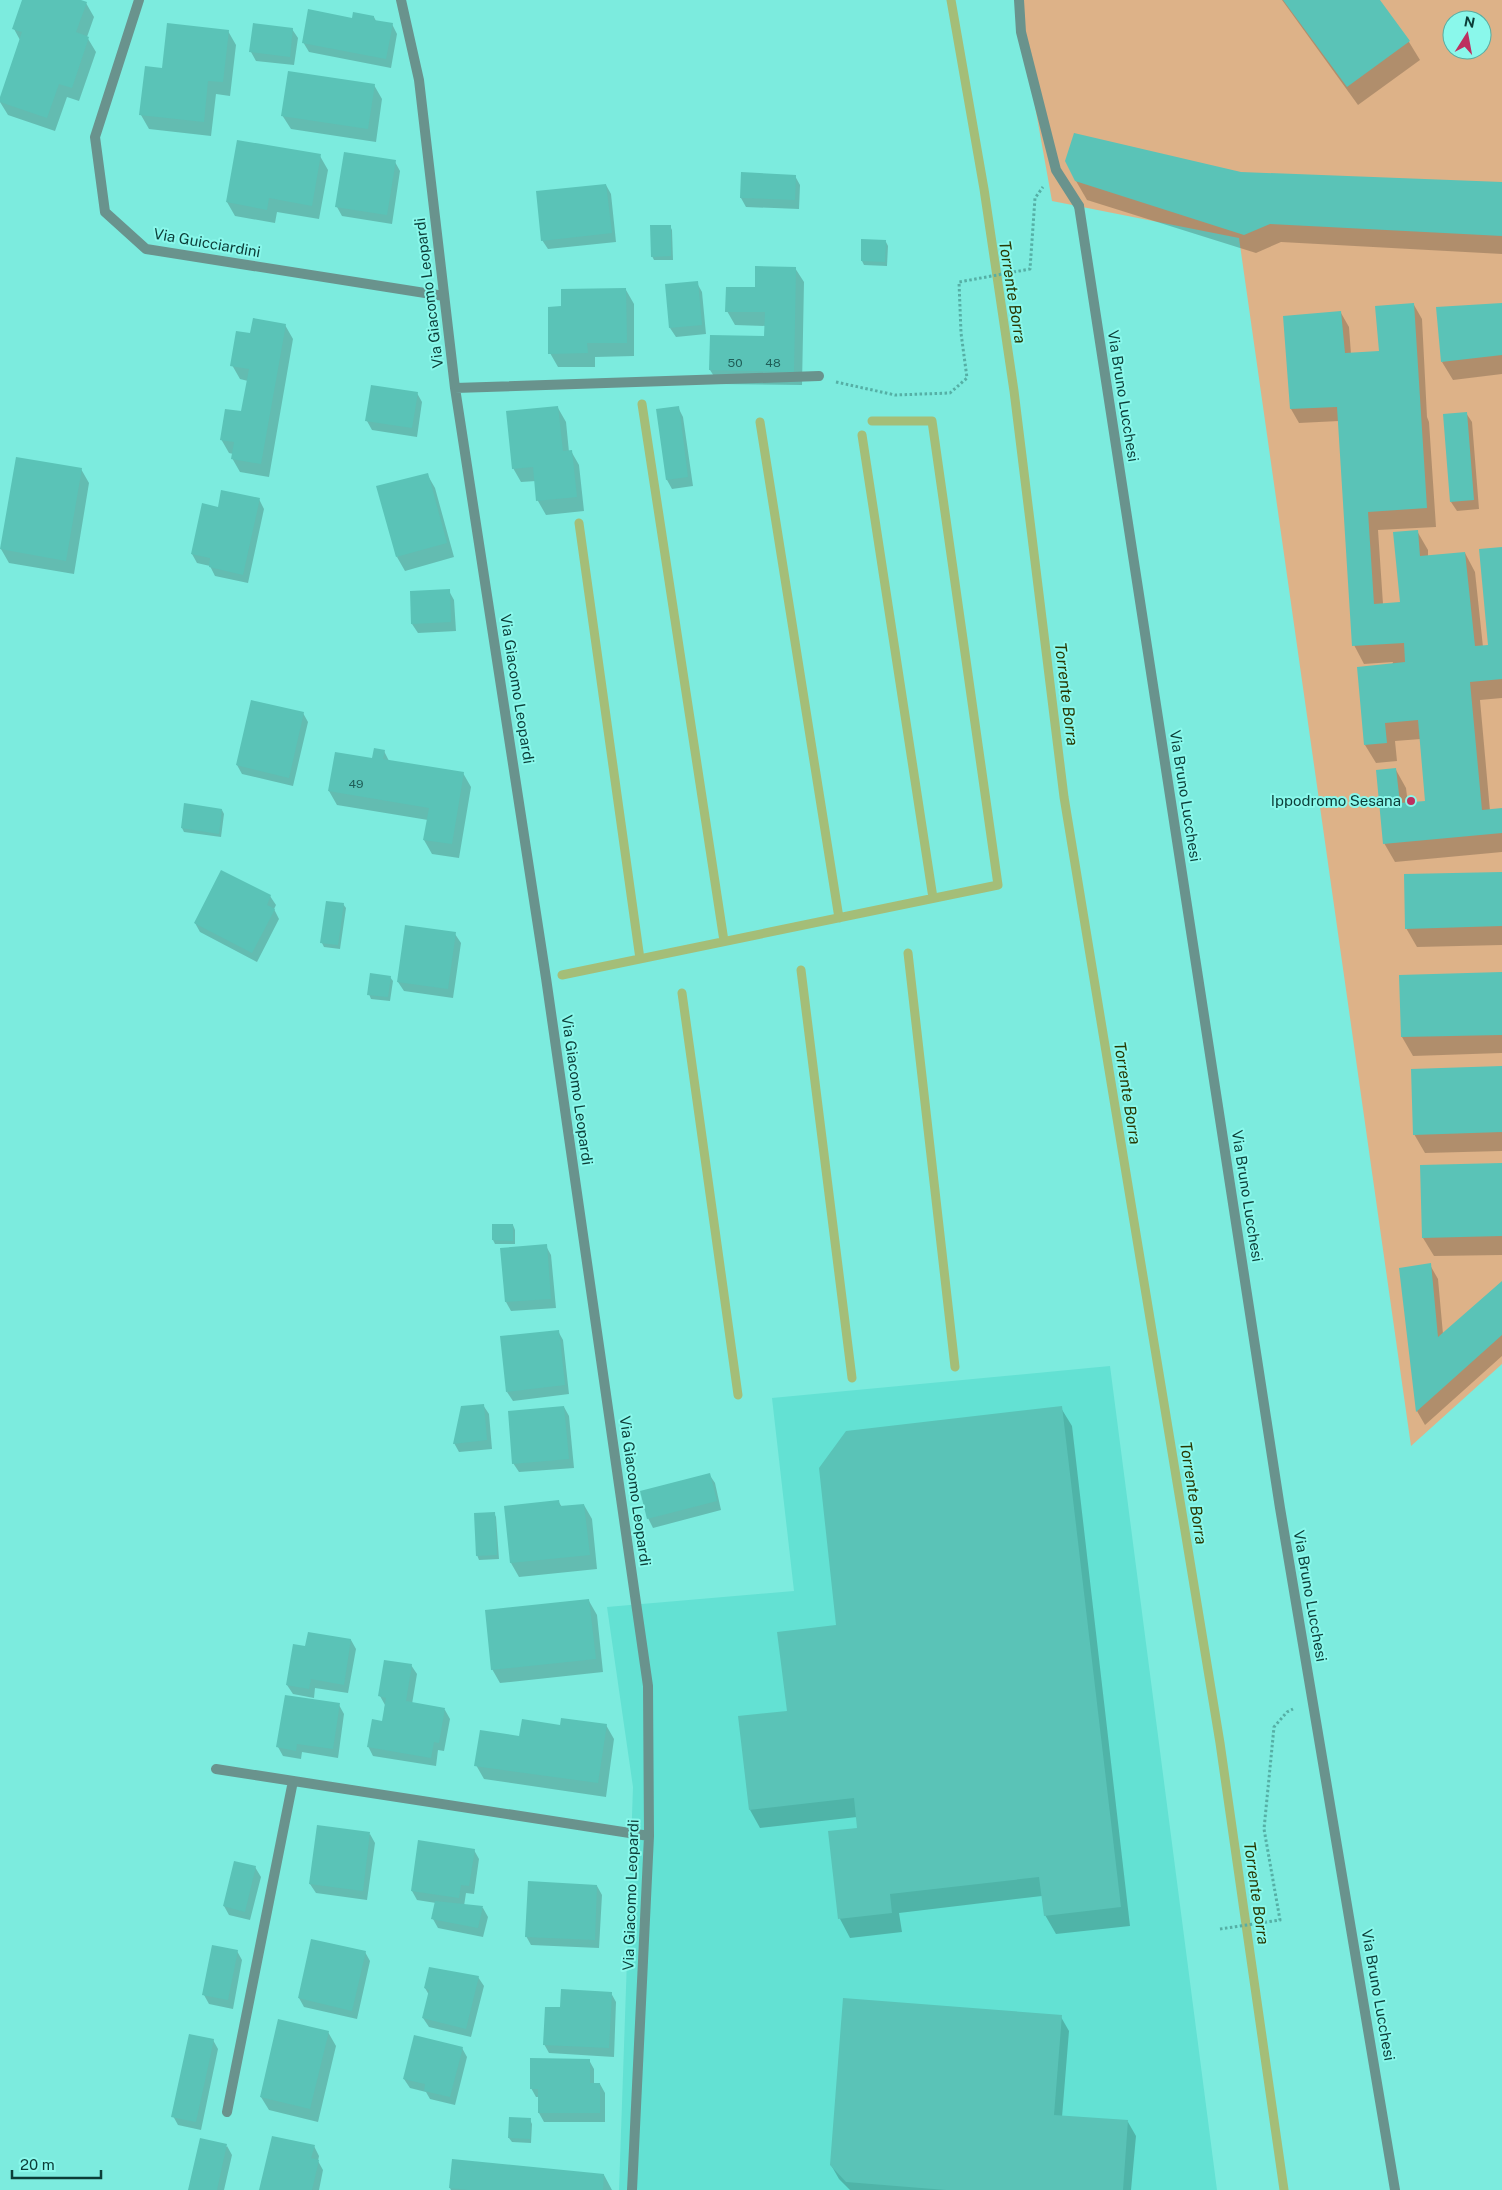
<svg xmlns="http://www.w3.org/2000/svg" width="1502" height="2190" viewBox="0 0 1502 2190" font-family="'Public Sans',sans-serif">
	<rect width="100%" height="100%" fill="#7cebde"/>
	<path fill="#63e1d3" d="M 1110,1366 L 1217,2190 L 619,2190 L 633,1787 L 607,1607 L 794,1591 L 772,1398 Z"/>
	<path fill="#ddb288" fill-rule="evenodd" d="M 1016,0 L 1502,0 L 1502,1364 L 1411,1446 L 1239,238 L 1052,201 ZM 1452,20 L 1482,20 L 1482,50 L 1452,50 Z"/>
	<path fill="#0003" d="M 23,0 L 77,0 L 86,3 L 94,17 L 87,37 L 96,52 L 79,101 L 67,97 L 55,131 L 8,115 L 0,102 L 20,40 L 14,29 Z
		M 1282,0 L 1378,0 L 1409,42 L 1420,60 L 1358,105 Z
		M 374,17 L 376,21 L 392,24 L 397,34 L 391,68 L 309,52 L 303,42 L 353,19 Z
		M 292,29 L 298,38 L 294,65 L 256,61 L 251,52 Z
		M 228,31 L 236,45 L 230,96 L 216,94 L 211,136 L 149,129 L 141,115 L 163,69 Z
		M 374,85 L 382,99 L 376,142 L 291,129 L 282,115 Z
		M 238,141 L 320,156 L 328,170 L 319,219 L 277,212 L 275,223 L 235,216 L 227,202 Z
		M 395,162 L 400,171 L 392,224 L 342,216 L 337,207 Z
		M 1241,173 L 1502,183 L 1502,254 L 1281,242 L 1256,253 L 1087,200 L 1076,181 Z
		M 795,176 L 800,185 L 799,209 L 746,207 L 741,198 Z
		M 606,185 L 611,194 L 616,242 L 548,249 L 542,240 Z
		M 670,226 L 672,230 L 673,260 L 654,260 L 652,256 Z
		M 862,241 L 886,242 L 888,246 L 887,266 L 864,265 L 862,261 Z
		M 795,268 L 804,282 L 802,385 L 719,384 L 710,370 L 766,337 L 766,326 L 735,325 L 727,311 L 756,289 Z
		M 697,283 L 702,292 L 706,334 L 676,337 L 670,328 Z
		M 626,290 L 634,304 L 634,356 L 595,357 L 595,367 L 558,367 L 550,353 L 563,307 Z
		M 1502,304 L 1502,374 L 1453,380 L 1442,362 Z
		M 1414,305 L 1422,319 L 1427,417 L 1429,422 L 1436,527 L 1378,530 L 1383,604 L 1401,603 L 1417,531 L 1428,550 L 1428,557 L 1465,553 L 1475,572 L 1483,647 L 1489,646 L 1502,548 L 1502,698 L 1480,700 L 1490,811 L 1502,810 L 1502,852 L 1395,862 L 1384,843 L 1396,770 L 1406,788 L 1408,804 L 1427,802 L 1421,739 L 1395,741 L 1397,761 L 1376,763 L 1365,745 L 1393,662 L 1364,664 L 1354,645 L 1339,421 L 1299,423 L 1291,409 L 1284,317 L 1341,313 L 1349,327 L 1351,354 L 1380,352 Z
		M 285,325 L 293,339 L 269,477 L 240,472 L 232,458 L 233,454 L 229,453 L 221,439 L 242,413 L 248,381 L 240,379 L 232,365 L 251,335 Z
		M 417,393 L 422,402 L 417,437 L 372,430 L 367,421 Z
		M 678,407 L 683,417 L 693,486 L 672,489 L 667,480 Z
		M 558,408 L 566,422 L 569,452 L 571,451 L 579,465 L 584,511 L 546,515 L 538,501 L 536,481 L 521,482 L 513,468 Z
		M 1466,413 L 1472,422 L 1479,509 L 1457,511 L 1451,502 Z
		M 81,469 L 89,483 L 74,574 L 9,563 L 1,549 Z
		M 427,474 L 435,488 L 454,557 L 405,571 L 397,557 Z
		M 259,499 L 264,509 L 248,583 L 215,576 L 210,566 L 197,563 L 192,554 L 219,508 Z
		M 449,591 L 454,600 L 456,631 L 418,633 L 412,624 Z
		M 303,713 L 308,722 L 293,786 L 242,774 L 237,765 Z
		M 384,751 L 389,761 L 463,773 L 471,787 L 459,858 L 432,854 L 424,840 L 428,820 L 337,805 L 329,791 Z
		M 222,810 L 224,814 L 221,837 L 184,832 L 182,828 Z
		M 1502,873 L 1502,945 L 1417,947 L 1406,928 Z
		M 270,896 L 276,905 L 274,909 L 279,919 L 257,962 L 200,932 L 195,923 Z
		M 343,904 L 346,908 L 340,949 L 324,947 L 322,943 Z
		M 455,934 L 461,943 L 453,998 L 404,991 L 398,982 Z
		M 1502,974 L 1502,1053 L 1413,1056 L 1402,1037 L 1400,976 Z
		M 390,977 L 393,981 L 390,1001 L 371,999 L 369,994 Z
		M 1502,1067 L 1502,1151 L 1425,1153 L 1414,1134 Z
		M 1502,1164 L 1502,1255 L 1434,1256 L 1423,1238 Z
		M 513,1225 L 515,1230 L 515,1244 L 495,1244 L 493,1240 Z
		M 546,1246 L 551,1255 L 556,1308 L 511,1311 L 506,1302 Z
		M 1430,1265 L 1438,1279 L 1443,1334 L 1502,1282 L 1502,1356 L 1425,1425 L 1417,1411 L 1400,1269 Z
		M 558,1331 L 563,1340 L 569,1394 L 513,1401 L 507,1392 Z
		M 483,1405 L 489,1414 L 492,1449 L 459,1452 L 454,1443 Z
		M 564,1407 L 569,1416 L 574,1468 L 519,1472 L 513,1463 Z
		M 1061,1408 L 1072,1426 L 1130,1926 L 1056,1934 L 1045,1915 L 1042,1896 L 899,1913 L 902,1932 L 850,1938 L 840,1919 L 830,1832 L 859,1829 L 857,1817 L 760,1828 L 750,1810 L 788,1712 L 837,1626 Z
		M 709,1474 L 715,1483 L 721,1510 L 653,1528 L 648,1518 Z
		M 558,1501 L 562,1507 L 584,1505 L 592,1519 L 597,1569 L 519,1577 L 511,1563 L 505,1507 Z
		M 494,1513 L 496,1517 L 499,1559 L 479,1560 L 477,1555 Z
		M 589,1601 L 597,1615 L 603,1672 L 500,1683 L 492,1669 Z
		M 351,1640 L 356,1649 L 348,1693 L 315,1688 L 314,1698 L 293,1694 L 287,1685 L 307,1648 Z
		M 411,1665 L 417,1674 L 412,1704 L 445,1710 L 450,1719 L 444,1751 L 438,1750 L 436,1766 L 373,1756 L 368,1746 L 383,1722 L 385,1705 L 380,1696 Z
		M 339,1705 L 344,1714 L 338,1758 L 302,1752 L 301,1759 L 283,1756 L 278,1747 Z
		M 606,1725 L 614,1739 L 606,1797 L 484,1779 L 476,1765 L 561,1726 Z
		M 370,1834 L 375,1843 L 367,1900 L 316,1893 L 310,1884 Z
		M 474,1850 L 479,1859 L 474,1894 L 466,1893 L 464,1906 L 483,1908 L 488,1917 L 483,1937 L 438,1928 L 433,1919 L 436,1903 L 417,1900 L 412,1891 Z
		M 255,1867 L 261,1877 L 250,1920 L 229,1915 L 224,1906 Z
		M 597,1886 L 602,1895 L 599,1948 L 531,1945 L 526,1936 Z
		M 237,1951 L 242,1960 L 233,2009 L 209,2004 L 204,1995 Z
		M 365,1952 L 370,1961 L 357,2019 L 304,2007 L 299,1998 Z
		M 478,1977 L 484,1986 L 471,2037 L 429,2027 L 423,2018 L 429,1995 L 425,1988 Z
		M 611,1993 L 616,2002 L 614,2057 L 549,2053 L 544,2044 L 561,2009 Z
		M 1061,2017 L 1069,2031 L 1062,2117 L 1128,2122 L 1136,2136 L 1131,2190 L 850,2190 L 839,2179 L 831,2165 Z
		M 328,2032 L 336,2046 L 318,2122 L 269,2110 L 261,2097 Z
		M 213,2040 L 218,2049 L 201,2130 L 178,2125 L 173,2116 Z
		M 462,2048 L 467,2057 L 455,2105 L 430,2099 L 426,2092 L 410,2088 L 404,2079 Z
		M 589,2060 L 594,2069 L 594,2084 L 600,2084 L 605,2093 L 605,2122 L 544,2122 L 539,2113 L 539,2097 L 536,2097 L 531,2088 Z
		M 510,2118 L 530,2120 L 532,2124 L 531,2143 L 512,2142 L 509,2138 Z
		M 227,2146 L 232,2155 L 224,2190 L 190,2190 Z
		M 314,2146 L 319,2156 L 318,2161 L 323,2170 L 319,2190 L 261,2190 Z
		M 604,2175 L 612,2190 L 451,2190 L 450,2188 Z"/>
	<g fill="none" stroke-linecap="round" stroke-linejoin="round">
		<path stroke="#a4be78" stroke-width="9" d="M 951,0 L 984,189 L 1014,391 L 1064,797 L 1220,1743 L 1284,2190
			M 642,404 L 724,941
			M 760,422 L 839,918
			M 862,435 L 933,898
			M 579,523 L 640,959
			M 908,953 L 955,1367
			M 801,970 L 852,1378
			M 562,975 L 998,885 L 932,421 L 872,421
			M 682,993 L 738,1395"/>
	</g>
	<path fill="#5ac3b7" d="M 22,0 L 81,0 L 87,2 L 76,32 L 89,37 L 72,88 L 59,84 L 47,118 L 0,102 L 0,97 L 22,32 L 12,29 Z
		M 1283,0 L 1380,0 L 1410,41 L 1347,87 Z
		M 308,9 L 352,18 L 353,12 L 374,16 L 374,20 L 393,23 L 386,59 L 302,43 Z
		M 167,23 L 229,30 L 223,82 L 208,81 L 204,122 L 139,115 L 145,66 L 162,68 Z
		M 253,23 L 293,28 L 290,57 L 249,52 Z
		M 288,71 L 375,84 L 368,129 L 281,116 Z
		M 1074,133 L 1241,172 L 1502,182 L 1502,236 L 1270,224 L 1244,235 L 1075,181 L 1065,161 Z
		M 237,140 L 321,154 L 312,206 L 269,198 L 267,210 L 226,202 Z
		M 344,152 L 396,160 L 387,215 L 335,207 Z
		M 741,172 L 796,175 L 795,200 L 740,198 Z
		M 606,184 L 612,233 L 541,241 L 536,191 Z
		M 650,225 L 671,225 L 671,256 L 651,257 Z
		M 861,239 L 886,240 L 885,262 L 861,261 Z
		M 755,266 L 796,267 L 794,372 L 709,370 L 710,335 L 764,336 L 765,312 L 725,312 L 726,287 L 755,287 Z
		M 698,281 L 702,325 L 669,328 L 665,284 Z
		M 626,288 L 627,343 L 587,343 L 588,353 L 548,354 L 548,307 L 561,306 L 561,289 Z
		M 1414,303 L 1427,508 L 1368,512 L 1374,604 L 1400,602 L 1393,532 L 1418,530 L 1420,556 L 1465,552 L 1475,646 L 1488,645 L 1479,549 L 1502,547 L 1502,679 L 1470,682 L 1482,810 L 1502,808 L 1502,833 L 1383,844 L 1376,770 L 1396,768 L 1400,803 L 1425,801 L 1418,720 L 1385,723 L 1387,743 L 1364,745 L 1357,667 L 1405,662 L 1404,643 L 1352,646 L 1337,407 L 1290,409 L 1283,316 L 1341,311 L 1345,353 L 1379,351 L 1375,306 Z
		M 1502,303 L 1502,355 L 1441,362 L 1436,307 Z
		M 253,318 L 286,324 L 261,464 L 231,459 L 234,442 L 220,440 L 225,409 L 241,411 L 249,369 L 230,366 L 236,331 L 250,333 Z
		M 371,385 L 418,392 L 412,428 L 365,421 Z
		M 558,406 L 563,451 L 572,450 L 577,497 L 536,501 L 533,467 L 512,469 L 506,411 Z
		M 679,406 L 688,477 L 666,480 L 656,409 Z
		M 1467,412 L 1474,500 L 1450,502 L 1443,414 Z
		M 16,457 L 82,468 L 66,561 L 0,549 Z
		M 428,473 L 447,543 L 396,557 L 376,486 Z
		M 221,490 L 260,498 L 243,575 L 209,567 L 210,558 L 191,554 L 202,503 L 218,507 Z
		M 450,589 L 451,622 L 411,624 L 410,591 Z
		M 251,700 L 304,712 L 289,778 L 236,765 Z
		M 374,748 L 385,750 L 383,759 L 464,772 L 452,844 L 423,840 L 429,808 L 328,791 L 335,752 L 372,758 Z
		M 184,803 L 222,809 L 219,834 L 181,828 Z
		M 221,870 L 271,895 L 267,905 L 275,909 L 252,953 L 194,923 Z
		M 1502,872 L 1502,926 L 1405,929 L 1404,874 Z
		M 326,901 L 344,903 L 338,945 L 320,943 Z
		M 405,925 L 456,932 L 448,989 L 397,982 Z
		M 1502,972 L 1502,1035 L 1401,1037 L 1399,975 Z
		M 370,973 L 391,976 L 388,997 L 367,995 Z
		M 1502,1066 L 1502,1132 L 1413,1135 L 1411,1069 Z
		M 1502,1163 L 1502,1236 L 1422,1238 L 1420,1165 Z
		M 492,1224 L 513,1224 L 513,1241 L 492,1240 Z
		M 547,1244 L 551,1299 L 505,1302 L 500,1248 Z
		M 1431,1263 L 1438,1337 L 1502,1281 L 1502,1335 L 1416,1412 L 1399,1268 Z
		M 559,1330 L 565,1385 L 506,1392 L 500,1336 Z
		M 484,1404 L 487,1440 L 453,1444 L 461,1406 Z
		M 564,1406 L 569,1459 L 512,1464 L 508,1411 Z
		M 1062,1406 L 1121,1907 L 1044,1916 L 1039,1877 L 890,1894 L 892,1913 L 838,1919 L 828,1831 L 857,1828 L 854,1798 L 749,1810 L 738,1716 L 787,1711 L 777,1632 L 836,1625 L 819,1468 L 846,1431 Z
		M 710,1473 L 717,1501 L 647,1519 L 640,1491 Z
		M 559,1500 L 560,1506 L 584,1504 L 590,1555 L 510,1563 L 504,1506 Z
		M 495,1512 L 497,1555 L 476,1556 L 474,1513 Z
		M 589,1599 L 596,1659 L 491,1670 L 485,1610 Z
		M 308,1632 L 351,1639 L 344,1685 L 311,1679 L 309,1689 L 286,1685 L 293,1644 L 305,1646 Z
		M 384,1660 L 412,1664 L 406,1701 L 445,1708 L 439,1743 L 434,1742 L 431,1758 L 367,1747 L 372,1719 L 382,1721 L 386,1698 L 378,1696 Z
		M 285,1695 L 340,1703 L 333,1749 L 297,1744 L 296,1751 L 276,1747 Z
		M 561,1718 L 607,1724 L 598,1783 L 474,1766 L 480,1730 L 519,1736 L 522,1719 L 560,1725 Z
		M 317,1825 L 370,1832 L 363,1891 L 309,1884 Z
		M 418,1840 L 475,1849 L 469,1886 L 461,1885 L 459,1898 L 411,1891 Z
		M 234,1861 L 256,1866 L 245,1912 L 223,1906 Z
		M 528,1881 L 597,1885 L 595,1940 L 525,1937 Z
		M 435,1901 L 483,1906 L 478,1928 L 431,1919 Z
		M 311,1939 L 366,1951 L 352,2011 L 298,1998 Z
		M 212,1945 L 238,1950 L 228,2000 L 202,1995 Z
		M 429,1967 L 479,1976 L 466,2029 L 422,2018 L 429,1990 L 424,1988 Z
		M 561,1989 L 612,1992 L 609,2048 L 543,2045 L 545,2007 L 560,2007 Z
		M 843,1998 L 1062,2015 L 1054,2115 L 1128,2120 L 1123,2190 L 946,2190 L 846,2182 L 830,2165 Z
		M 278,2019 L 329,2031 L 310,2109 L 260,2097 Z
		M 189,2034 L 214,2039 L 196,2122 L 171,2117 Z
		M 414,2035 L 463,2047 L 450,2097 L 424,2091 L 425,2084 L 403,2079 Z
		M 530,2058 L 590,2059 L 590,2083 L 600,2083 L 600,2113 L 538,2113 L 538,2089 L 530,2089 Z
		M 509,2117 L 531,2118 L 530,2139 L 508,2138 Z
		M 272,2136 L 315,2145 L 311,2158 L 319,2160 L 312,2190 L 259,2190 Z
		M 200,2138 L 227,2144 L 217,2190 L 188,2190 Z
		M 452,2159 L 604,2174 L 603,2190 L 468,2190 L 449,2188 Z"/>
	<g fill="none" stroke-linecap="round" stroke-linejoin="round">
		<path stroke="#55afa5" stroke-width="3" stroke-dasharray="2.5 2.5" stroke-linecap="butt" d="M 836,382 L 895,395 L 950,393 L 967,378 L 961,333 L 959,282 L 1030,269 L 1035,198 L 1043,187
			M 1220,1929 L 1280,1920 L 1264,1829 L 1274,1727 L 1287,1712 L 1293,1709"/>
		<path stroke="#69938d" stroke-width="10" d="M 1019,0 L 1021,32 L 1056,170 L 1079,206"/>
		<path stroke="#69938d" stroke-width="10" d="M 139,0 L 95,137 L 105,212 L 146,249 L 444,296
			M 401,0 L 419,80 L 455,388 L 546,978 L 648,1686 L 649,1836 L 632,2190
			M 1079,206 L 1280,1508 L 1395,2190
			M 455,388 L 819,376
			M 216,1769 L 649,1836
			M 227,2112 L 293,1781"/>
	</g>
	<circle fill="#bd3060" stroke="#8af8eb" stroke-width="2" cx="1411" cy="801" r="5"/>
	<g text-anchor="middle" stroke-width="4" stroke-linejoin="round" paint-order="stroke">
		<g font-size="12" fill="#1f5e58">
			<text x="735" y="367">50</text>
			<text x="773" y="367">48</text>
			<text x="356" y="788">49</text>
		</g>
		<g font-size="15" fill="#0b3d38" stroke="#8af8eb">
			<text transform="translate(207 243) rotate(10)" y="5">Via Guicciardini</text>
			<text transform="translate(429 293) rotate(-97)" y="5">Via Giacomo Leopardi</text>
			<text transform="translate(1123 396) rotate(81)" y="5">Via Bruno Lucchesi</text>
			<text transform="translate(517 689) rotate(81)" y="5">Via Giacomo Leopardi</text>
			<text transform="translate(1185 796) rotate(81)" y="5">Via Bruno Lucchesi</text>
			<text transform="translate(577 1090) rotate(82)" y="5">Via Giacomo Leopardi</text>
			<text transform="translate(1247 1196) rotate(81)" y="5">Via Bruno Lucchesi</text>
			<text transform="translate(635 1491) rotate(82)" y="5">Via Giacomo Leopardi</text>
			<text transform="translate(1310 1596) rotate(80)" y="5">Via Bruno Lucchesi</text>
			<text transform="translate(631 1895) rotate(-88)" y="5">Via Giacomo Leopardi</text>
			<text transform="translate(1378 1995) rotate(80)" y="5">Via Bruno Lucchesi</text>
		</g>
		<g font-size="15" fill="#0b3d38" stroke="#8af8eb" text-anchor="end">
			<text x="1401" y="806">Ippodromo Sesana</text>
		</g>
		<g font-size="16" font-style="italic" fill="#283702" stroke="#8af8eb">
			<text transform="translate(1013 292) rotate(81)" y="6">Torrente Borra</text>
			<text transform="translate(1067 694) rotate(83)" y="6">Torrente Borra</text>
			<text transform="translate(1128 1093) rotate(81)" y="6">Torrente Borra</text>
			<text transform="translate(1194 1493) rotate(81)" y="6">Torrente Borra</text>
			<text transform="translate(1257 1893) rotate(82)" y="6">Torrente Borra</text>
		</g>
	</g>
	<g transform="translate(1467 35) rotate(11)"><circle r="24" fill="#8af8eb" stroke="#57ada3"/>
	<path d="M0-4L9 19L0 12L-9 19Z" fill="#bd3060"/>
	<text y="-8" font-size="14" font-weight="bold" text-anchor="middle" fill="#0b3d38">N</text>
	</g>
	<path d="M12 2170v8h89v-8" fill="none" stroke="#0b3d38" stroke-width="2.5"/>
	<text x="20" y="2170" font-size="15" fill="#0b3d38" stroke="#8af8eb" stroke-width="4" paint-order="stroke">20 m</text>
</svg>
